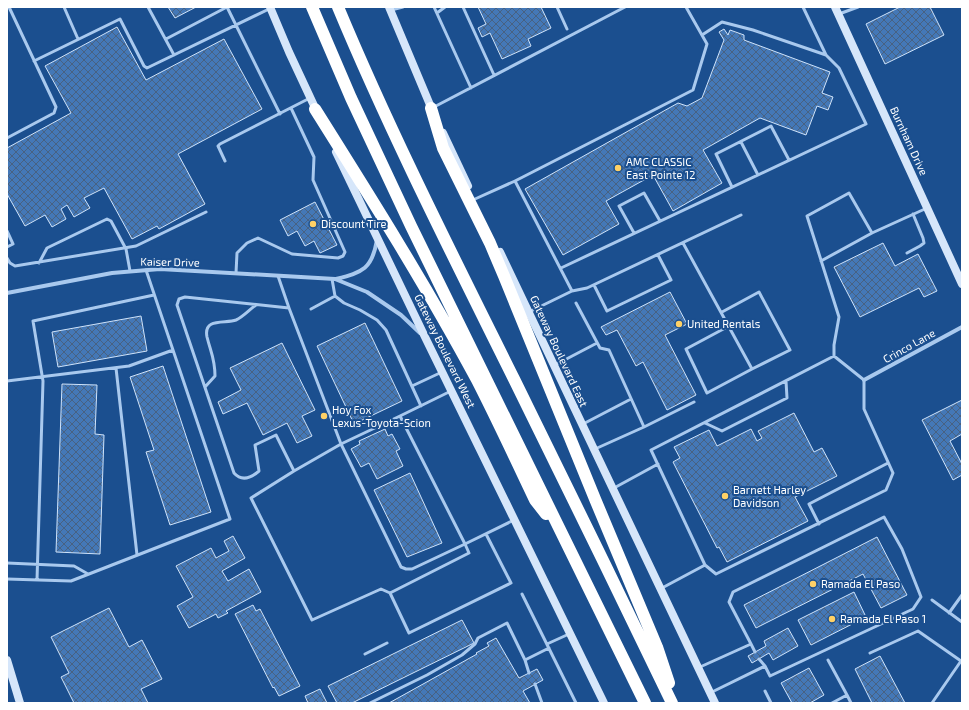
<svg xmlns="http://www.w3.org/2000/svg" width="969" height="710" viewBox="0 0 969 710" font-family="'Exo 2',sans-serif">
	<defs>
		<pattern id="building-cross-hatch" width="8" height="8" patternUnits="userSpaceOnUse"><rect width="8" height="8" fill="#4478b7"/><path d="M0 0l8 8M0 8l8-8" fill="none" stroke="#486282"/></pattern>
	</defs>
	<rect width="100%" height="100%" fill="#1b4f8f"/>
	<path fill="url(#building-cross-hatch)" stroke="#cfe3fa" d="M 168,7 L 196,7 L 175,18 Z
		M 478,7 L 541,7 L 551,28 L 528,39 L 531,46 L 502,59 L 490,33 L 482,37 L 478,28 L 486,24 Z
		M 900,7 L 930,7 L 944,35 L 885,64 L 866,24 Z
		M 117,27 L 146,80 L 224,39 L 262,109 L 178,154 L 205,204 L 159,229 L 157,226 L 132,239 L 104,188 L 84,198 L 90,208 L 74,217 L 67,205 L 61,209 L 66,219 L 52,227 L 45,215 L 25,226 L 7,194 L 7,148 L 71,113 L 45,66 Z
		M 724,29 L 728,35 L 730,30 L 744,35 L 744,40 L 830,72 L 822,93 L 833,97 L 828,110 L 817,106 L 806,135 L 760,118 L 703,150 L 722,183 L 673,211 L 653,175 L 606,201 L 619,224 L 563,255 L 525,189 L 678,103 L 687,106 L 702,98 L 724,40 L 719,32 Z
		M 315,202 L 337,245 L 320,253 L 314,241 L 305,246 L 297,231 L 288,236 L 280,220 Z
		M 883,243 L 895,266 L 918,254 L 937,291 L 924,297 L 919,288 L 860,317 L 834,267 Z
		M 670,292 L 687,324 L 665,335 L 696,395 L 667,410 L 643,362 L 636,366 L 617,330 L 606,335 L 601,327 Z
		M 141,316 L 147,351 L 58,367 L 52,332 Z
		M 365,323 L 402,401 L 354,424 L 317,346 Z
		M 282,343 L 315,410 L 302,416 L 312,436 L 297,443 L 287,423 L 263,435 L 247,403 L 223,414 L 218,402 L 241,390 L 230,368 Z
		M 163,366 L 211,512 L 170,525 L 146,452 L 154,450 L 130,377 Z
		M 62,384 L 97,385 L 95,434 L 104,435 L 100,554 L 56,552 Z
		M 962,400 L 962,434 L 950,441 L 962,464 L 962,475 L 953,480 L 922,420 Z
		M 794,413 L 814,452 L 822,448 L 837,476 L 795,497 L 808,521 L 727,562 L 719,547 L 717,548 L 673,462 L 680,458 L 674,447 L 709,430 L 717,446 L 751,429 L 757,441 L 762,438 L 758,431 Z
		M 385,429 L 388,436 L 392,434 L 400,449 L 396,451 L 403,466 L 377,479 L 369,463 L 361,467 L 351,449 L 360,444 L 359,441 Z
		M 410,473 L 442,543 L 407,557 L 374,490 Z
		M 233,536 L 245,558 L 222,571 L 228,581 L 249,569 L 261,592 L 226,611 L 228,613 L 218,618 L 216,614 L 189,628 L 177,606 L 193,597 L 176,566 L 211,548 L 216,558 L 229,551 L 224,541 Z
		M 877,537 L 907,595 L 881,608 L 863,574 L 756,628 L 744,605 Z
		M 854,592 L 866,617 L 811,645 L 798,620 Z
		M 253,605 L 256,611 L 260,609 L 300,686 L 279,696 L 274,687 L 273,688 L 235,614 Z
		M 109,608 L 129,647 L 142,640 L 162,679 L 141,689 L 148,703 L 74,703 L 61,677 L 69,673 L 51,637 Z
		M 462,620 L 474,643 L 352,703 L 337,703 L 328,686 Z
		M 788,628 L 798,646 L 773,660 L 769,653 L 752,663 L 748,656 L 766,646 L 764,641 Z
		M 496,638 L 519,678 L 537,669 L 543,680 L 523,691 L 530,703 L 389,703 L 477,654 L 476,653 L 489,646 L 487,643 Z
		M 880,656 L 905,703 L 872,703 L 855,669 Z
		M 809,668 L 824,695 L 810,703 L 792,703 L 781,683 Z
		M 320,689 L 327,703 L 308,703 L 305,696 Z"/>
	<g fill="none" stroke-linecap="round" stroke-linejoin="round">
		<path stroke="#a9c9ee" stroke-width="3" d="M 64,7 L 78,39
			M 148,7 L 174,55
			M 434,7 L 471,88
			M 463,7 L 494,75
			M 557,7 L 567,29
			M 391,10 L 403,7
			M 437,13 L 445,7
			M 839,14 L 858,7
			M 702,35 L 722,22 L 753,30 L 826,55 L 803,7
			M 166,39 L 227,7 L 280,114
			M 34,61 L 120,19 L 144,66 L 147,68 L 269,9
			M 434,107 L 625,7
			M 7,138 L 54,113 L 56,107 L 9,7
			M 741,142 L 758,175
			M 225,161 L 218,146 L 220,144 L 310,98
			M 515,181 L 572,291 L 529,312
			M 732,187 L 716,154 L 771,126 L 789,160
			M 475,199 L 515,181 L 693,90 L 707,44 L 686,7
			M 7,231 L 13,244 L 7,247
			M 634,233 L 619,206 L 644,193 L 660,221
			M 872,233 L 927,208
			M 683,243 L 752,369 L 790,350 L 759,292 L 722,312
			M 907,253 L 920,246 L 924,243 L 923,238 L 913,214
			M 7,258 L 10,263 L 15,266 L 136,246 L 206,212
			M 821,261 L 872,233 L 849,193 L 807,216 L 839,317 L 834,345 L 834,356
			M 39,263 L 47,248 L 107,219 L 111,221 L 126,249 L 130,271
			M 561,268 L 866,124 L 839,68 L 826,55
			M 236,273 L 237,253 L 247,243 L 258,238 L 292,254 L 338,258 L 343,256 L 345,252 L 313,180 L 314,157 L 291,108
			M 278,276 L 289,308
			M 332,279 L 335,296
			M 594,285 L 607,311 L 671,280 L 658,255
			M 572,291 L 587,288 L 741,215
			M 576,303 L 600,348 L 609,350 L 644,427 L 694,402
			M 311,309 L 335,296 L 344,303 L 360,310 L 377,320 L 386,330 L 421,406
			M 729,326 L 686,349 L 707,393 L 752,369
			M 555,365 L 597,343
			M 116,368 L 137,555
			M 7,381 L 129,366 L 173,350
			M 412,386 L 442,372
			M 205,387 L 215,376 C 215,359 211,353 207,337 C 203,317 226,324 236,320 C 243,317 250,309 256,305
			M 451,391 L 400,416 L 465,544 L 514,520
			M 400,416 L 341,444 L 401,567 L 406,569 L 412,569 L 465,544 L 469,553 L 390,593 L 409,633 L 511,583 L 486,534
			M 705,423 L 722,431 L 787,398 L 786,381
			M 583,424 L 631,399
			M 595,449 L 644,427
			M 294,471 L 341,444 L 289,308 L 185,297 L 179,299 L 177,305 L 234,473 C 242,482 251,478 259,471 L 255,445 L 276,435 L 294,471 L 251,498 L 312,620 L 381,589 L 390,593
			M 614,488 L 658,464
			M 819,524 L 809,504 L 888,463
			M 7,563 L 74,566 L 88,574
			M 7,579 L 71,581 L 230,519 L 146,270
			M 37,580 L 43,381 L 33,321 L 154,295
			M 662,588 L 705,565 L 651,450 L 834,356 L 864,380 L 864,409 L 893,473 L 886,490 L 716,574 L 705,565
			M 522,594 L 576,703
			M 932,600 L 962,622
			M 949,613 L 962,595
			M 547,644 L 569,634
			M 751,644 L 755,652
			M 870,653 L 918,631 L 961,661
			M 365,654 L 387,643
			M 759,659 L 765,666
			M 525,660 L 549,648
			M 828,660 L 847,695 L 832,703
			M 700,667 L 751,644 L 729,602 L 733,592 L 884,517 L 902,549 L 921,597 L 913,609 L 770,676 L 765,666 L 712,692
			M 535,684 L 542,703
			M 765,691 L 771,703
			M 847,695 L 851,703
			M 370,703 L 427,675 L 462,655 L 475,644 L 478,638 L 507,623 L 525,660 L 529,673
			M 932,703 L 961,661 L 962,662"/>
		<path stroke="#a9c9ee" stroke-width="4" d="M 336,279 C 363,272 372,269 377,240
			M 7,293 L 112,273 L 160,269 L 335,279 L 367,292 L 401,315 L 420,333
			M 864,380 L 962,327"/>
		<path stroke="#d6e6fa" stroke-width="8" d="M 270,7 L 289,52 L 317,112
			M 389,7 L 433,112
			M 835,7 L 962,284
			M 443,133 L 468,186
			M 336,152 L 425,337 L 604,703
			M 500,252 L 715,703
			M 7,660 L 20,703"/>
		<path stroke="#fff" stroke-width="12" d="M 312,7 L 351,98 L 411,226 L 645,703
			M 338,7 C 391,134 453,256 514,379 C 567,486 620,595 672,703
			M 431,108 L 443,148 L 490,243 L 504,276 L 595,499 L 657,647 L 669,683
			M 315,109 C 371,198 427,287 477,380 C 497,419 516,460 535,500 L 546,514"/>
	</g>
	<g fill="#ffd166" stroke="#1b4f8f" stroke-width="1.5">
		<circle cx="618" cy="168" r="4"/>
		<circle cx="313" cy="224" r="4"/>
		<circle cx="679" cy="324" r="4"/>
		<circle cx="324" cy="416" r="4"/>
		<circle cx="725" cy="496" r="4"/>
		<circle cx="813" cy="584" r="4"/>
		<circle cx="832" cy="619" r="4"/>
	</g>
	<g text-anchor="middle" stroke-width="4" stroke-linejoin="round" paint-order="stroke">
		<g font-size="11" fill="#fff" stroke="#1b4f8f">
			<text transform="translate(909 141) rotate(65)" y="4">Burnham Drive</text>
			<text transform="translate(170 262) rotate(1)" y="4">Kaiser Drive</text>
			<text transform="translate(909 346) rotate(-29)" y="4">Crinco Lane</text>
			<text transform="translate(445 351) rotate(64)" y="4">Gateway Boulevard West</text>
			<text transform="translate(559 351) rotate(65)" y="4">Gateway Boulevard East</text>
		</g>
		<g font-size="11" fill="#fff" stroke="#1b4f8f" text-anchor="start">
			<text x="626" y="166">AMC CLASSIC<tspan x="626" dy="13">East Pointe 12</tspan></text>
			<text x="321" y="228">Discount Tire</text>
			<text x="687" y="328">United Rentals</text>
			<text x="332" y="414">Hoy Fox<tspan x="332" dy="13">Lexus-Toyota-Scion</tspan></text>
			<text x="733" y="494">Barnett Harley<tspan x="733" dy="13">Davidson</tspan></text>
			<text x="821" y="588">Ramada El Paso</text>
			<text x="840" y="623">Ramada El Paso 1</text>
		</g>
	</g>
	<rect width="969" height="710" fill="none" stroke="#ffffff" stroke-width="16"/>
</svg>
